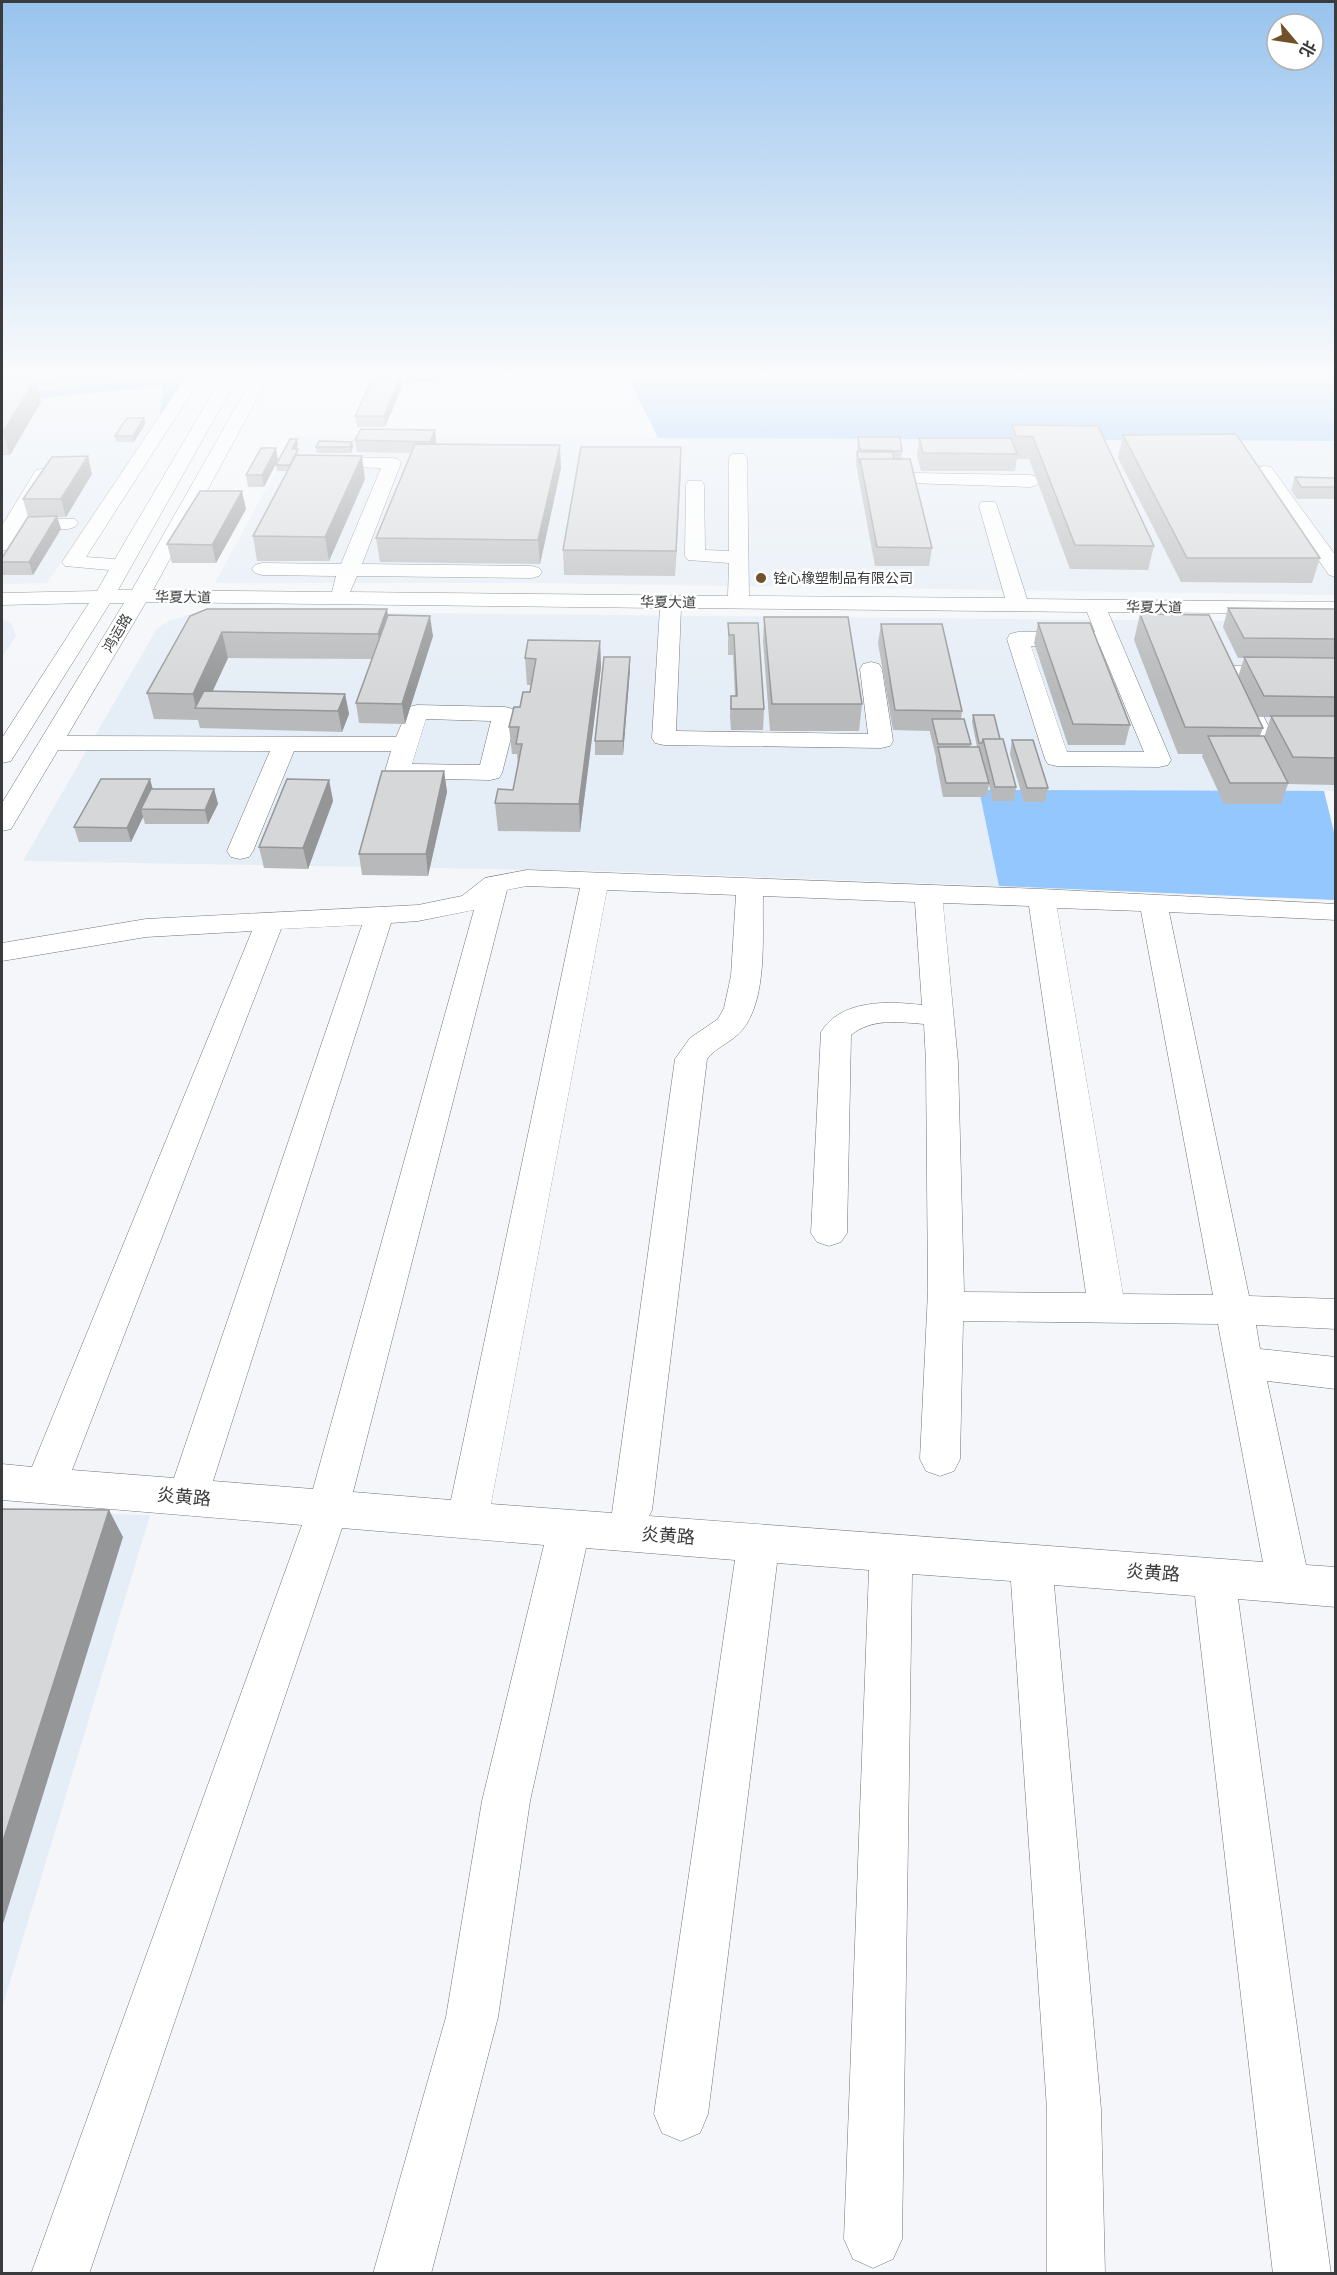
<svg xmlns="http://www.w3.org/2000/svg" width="1337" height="2275" viewBox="0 0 1337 2275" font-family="Quicksand,'Noto Sans SC',sans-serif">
	<rect width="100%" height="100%" fill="#f4f6f9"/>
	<path fill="#e5edf6" d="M 164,386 L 160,416 L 47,583 L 2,584 L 2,402 Z
		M 295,435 L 1335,441 L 1335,595 L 538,583 L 215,583 Z
		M 200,611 L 1335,622 L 1335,791 L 979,791 L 999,886 L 609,871 L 23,861 L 156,630 L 167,622 Z
		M 2,619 L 11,623 L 16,636 L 2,657 Z
		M 2,1511 L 150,1515 L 2,2008 Z"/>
	<path fill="#94c7fd" d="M 627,375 L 1335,375 L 1335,441 L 658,438 Z
		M 979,790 L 1324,791 L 1335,836 L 1335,900 L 999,886 Z"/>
	<path fill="#90c3fa" d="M 2,375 L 181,375 L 183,382 L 160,416 L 163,386 L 2,402 Z"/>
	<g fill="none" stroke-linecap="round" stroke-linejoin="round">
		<path stroke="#c0d9f6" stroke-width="5" d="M 27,390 L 156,375"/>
		<g stroke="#717376" stroke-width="1">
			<path id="minor" d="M 182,375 L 198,375 L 199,381 L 86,557 L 115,559 L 223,375 L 239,375 L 118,590 L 132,590 L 254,375 L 270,375 L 153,590 L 332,592 L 336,576 L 262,575 L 255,573 L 252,569 L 255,565 L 262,563 L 341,564 L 381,468 L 313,466 L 310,462 L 313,458 L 319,457 L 392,458 L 398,459 L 401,463 L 362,564 L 532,566 L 539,568 L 542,572 L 539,576 L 532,578 L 357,576 L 350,592 L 728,596 L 729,563 L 688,560 L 685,556 L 686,485 L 688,481 L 702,481 L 704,485 L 705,550 L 729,551 L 729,458 L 732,454 L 744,454 L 747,458 L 749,596 L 1005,598 L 979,506 L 981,502 L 995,502 L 997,506 L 1027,599 L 1336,602 L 1336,614 L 1108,612 L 1171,760 L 1168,765 L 1159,767 L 1057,766 L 1048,764 L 1045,759 L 1007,639 L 1010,634 L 1018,632 L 1095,632 L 1087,612 L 681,608 L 676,731 L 868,734 L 860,669 L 863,664 L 871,662 L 879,664 L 882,669 L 893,741 L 890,746 L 881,748 L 664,745 L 655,743 L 652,738 L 660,608 L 146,602 L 67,736 L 396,737 L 409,707 L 417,705 L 505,707 L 513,709 L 517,714 L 502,773 L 499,778 L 490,780 L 397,778 L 388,776 L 385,771 L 391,751 L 294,751 L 253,851 L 249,857 L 240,859 L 231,857 L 227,851 L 270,751 L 58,750 L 11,829 L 2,831 L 2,803 L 124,603 L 110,603 L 14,756 L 11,761 L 2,763 L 2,738 L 89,603 L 2,605 L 2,593 L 97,591 L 109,570 L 65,566 L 62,562 L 183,381 ZM 1031,646 L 1100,646 L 1144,752 L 1067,752 ZM 426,719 L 491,721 L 480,765 L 412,764 Z
				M 1265,466 L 1271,467 L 1336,556 L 1336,577 L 1329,575 L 1256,471 L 1259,467 Z
				M 42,469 L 48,470 L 51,474 L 27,518 L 75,519 L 78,523 L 75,527 L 68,529 L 20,530 L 9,549 L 2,551 L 3,524 L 36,470 Z
				M 914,473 L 1030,475 L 1037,477 L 1039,481 L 1037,485 L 1030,487 L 908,483 L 905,479 L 908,475 Z
				M 1230,666 L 1336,667 L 1336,681 L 1245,680 L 1273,735 L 1336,735 L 1336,749 L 1265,749 L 1256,747 L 1219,673 L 1222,668 Z
				M 527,870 L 1041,889 L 1336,904 L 1336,920 L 1169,912 L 1249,1296 L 1336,1299 L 1336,1329 L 1256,1325 L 1260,1349 L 1336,1357 L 1336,1389 L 1267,1381 L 1306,1565 L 1336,1567 L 1336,1607 L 1238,1599 L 1331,2274 L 1273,2274 L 1195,1596 L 1054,1585 L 1101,2109 L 1105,2274 L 1047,2274 L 1047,2109 L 1011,1581 L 912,1574 L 902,2239 L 893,2259 L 873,2268 L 853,2259 L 844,2239 L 869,1570 L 777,1563 L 708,2114 L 700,2133 L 681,2141 L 662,2133 L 654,2114 L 735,1560 L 586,1548 L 530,1801 L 498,2017 L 431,2274 L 373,2274 L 446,2017 L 482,1801 L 544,1545 L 342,1528 L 89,2274 L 31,2274 L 302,1525 L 2,1500 L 2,1464 L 32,1467 L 252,931 L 146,937 L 2,961 L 2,943 L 146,919 L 418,905 L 462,896 L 485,878 ZM 527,886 L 580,888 L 451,1500 L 353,1492 L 507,890 ZM 607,890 L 736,895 L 731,976 L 724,1008 L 718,1019 L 690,1038 L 675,1059 L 612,1513 L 491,1504 ZM 763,896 L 915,902 L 922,1005 C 889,1001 841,999 821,1032 L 811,1233 L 817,1242 L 829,1246 L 841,1242 L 847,1233 L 851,1035 C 872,1018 898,1022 924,1024 L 926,1062 L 928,1291 L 920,1459 L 926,1471 L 940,1476 L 954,1471 L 960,1459 L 963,1321 L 1218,1324 L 1263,1562 L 649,1516 L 652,1510 L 707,1059 C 717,1046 733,1042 743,1029 C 768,997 762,935 763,896 ZM 943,903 L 1029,906 L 1086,1293 L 964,1292 L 958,1062 ZM 1057,908 L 1141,911 L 1213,1295 L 1123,1294 ZM 474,910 L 313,1489 L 213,1481 L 391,923 L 418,921 ZM 362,925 L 174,1478 L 72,1470 L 281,929 Z"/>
		</g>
		<use href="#minor" fill="#fff" fill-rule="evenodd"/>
	</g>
	<path fill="#b7b9bb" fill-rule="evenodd" d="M 2,375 L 31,380 L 41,402 L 10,455 L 2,455 Z
		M 400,375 L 483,375 L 405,384 L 401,376 L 402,387 L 385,427 L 357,427 L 355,416 L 401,376 Z
		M 144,418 L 145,424 L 134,442 L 116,442 L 115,436 Z
		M 1012,425 L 1098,426 L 1154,546 L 1148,570 L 1070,569 L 1029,459 L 1017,459 L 1015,471 L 921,471 L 917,455 L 919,438 L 1010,438 Z
		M 435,430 L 436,442 L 435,444 L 561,468 L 540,564 L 380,562 L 376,538 L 411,453 L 357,452 L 355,440 Z
		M 1123,435 L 1320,558 L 1312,583 L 1181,582 L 1118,458 Z
		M 858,437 L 902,451 L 901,459 L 932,548 L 929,566 L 875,566 L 856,464 Z
		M 352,442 L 353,447 L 351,453 L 317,453 L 316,447 Z
		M 298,445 L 296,449 L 299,455 L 365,479 L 329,561 L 257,561 L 253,536 L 288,471 L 277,471 L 276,465 Z
		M 278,460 L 264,487 L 248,487 L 246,475 Z
		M 681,470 L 675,576 L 564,575 L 563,550 Z
		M 92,474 L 66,517 L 57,517 L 61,529 L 33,575 L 3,575 L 2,571 L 2,558 L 28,517 L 23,499 Z
		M 1295,477 L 1335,478 L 1335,499 L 1297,499 L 1291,490 Z
		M 246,509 L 216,563 L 172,563 L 167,544 Z
		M 1228,608 L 1335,609 L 1335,785 L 1288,784 L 1281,804 L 1224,804 L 1202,756 L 1203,754 L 1178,754 L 1134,640 L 1140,614 L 1238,677 L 1244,658 L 1238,658 L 1223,627 ZM 1257,717 L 1271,717 L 1264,737 L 1260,736 L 1263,728 Z
		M 388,615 L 433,636 L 405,724 L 359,723 L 356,703 L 372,659 L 228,658 L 212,691 L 345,694 L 349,714 L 342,732 L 200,728 L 198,720 L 154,719 L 147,693 L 190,616 Z
		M 764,617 L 862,704 L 859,731 L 770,731 L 763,642 Z
		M 728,623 L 758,623 L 764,709 L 763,730 L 731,730 L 730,716 L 731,696 L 735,696 L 733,655 L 728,655 Z
		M 1038,623 L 1130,725 L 1125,745 L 1068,745 L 1034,643 Z
		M 881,624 L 962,711 L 961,719 L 971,744 L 970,747 L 977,747 L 972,722 L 973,715 L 1000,739 L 1016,787 L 1014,801 L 993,801 L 989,785 L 986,797 L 943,797 L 936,761 L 936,757 L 930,733 L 930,731 L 893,730 L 878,643 Z
		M 600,641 L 601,667 L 580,832 L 498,831 L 495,803 L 513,790 L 518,766 L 517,754 L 512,754 L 509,727 L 530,692 L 531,685 L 527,685 L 525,658 Z
		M 630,657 L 630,670 L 623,755 L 595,755 L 595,741 Z
		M 1012,740 L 1048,788 L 1045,802 L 1024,802 L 1010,754 Z
		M 444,771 L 447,792 L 428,876 L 362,875 L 359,854 Z
		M 329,780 L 333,801 L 308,869 L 264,868 L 259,847 Z
		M 153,789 L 214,789 L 218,804 L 208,824 L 145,824 L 143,817 L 131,842 L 79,842 L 74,827 Z"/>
	<path fill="#959698" d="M 2,375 L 30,375 L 31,380 L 2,384 Z
		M 404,375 L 483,375 L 405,384 Z
		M 401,376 L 402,387 L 385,427 L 384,416 Z
		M 35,380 L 41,402 L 10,455 L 3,432 Z
		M 144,418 L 145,424 L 134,442 L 133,436 Z
		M 435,430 L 436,442 L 431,454 L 430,442 Z
		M 297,439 L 298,445 L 293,455 L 292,449 Z
		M 352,442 L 353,447 L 351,453 L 350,447 Z
		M 560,445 L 561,468 L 540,564 L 538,540 Z
		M 681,447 L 681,470 L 675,576 L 676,551 Z
		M 276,448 L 278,460 L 264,487 L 262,475 Z
		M 88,456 L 92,474 L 66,517 L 61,499 Z
		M 362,456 L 365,479 L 329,561 L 325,537 Z
		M 242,491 L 246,509 L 216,563 L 212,545 Z
		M 57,516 L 61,529 L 33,575 L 29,562 Z
		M 387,609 L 391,635 L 382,659 L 378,634 Z
		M 430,616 L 433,636 L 405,724 L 402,704 Z
		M 222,632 L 228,658 L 205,708 L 196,708 L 193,694 Z
		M 600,641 L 601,667 L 580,832 L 579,804 Z
		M 630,657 L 630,670 L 623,755 L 623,741 Z
		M 345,694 L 349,714 L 342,732 L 338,711 Z
		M 444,771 L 447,792 L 428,876 L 426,854 Z
		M 150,779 L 154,793 L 141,809 L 143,817 L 131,842 L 127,828 Z
		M 329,780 L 333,801 L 308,869 L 303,848 Z
		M 214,789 L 218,804 L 208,824 L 205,810 Z
		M 109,1510 L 123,1537 L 2,1927 L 2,1844 Z"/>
	<path fill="#d5d7d9" stroke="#959698" stroke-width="1.5" d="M 374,376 L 401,376 L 384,416 L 355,416 Z
		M 35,380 L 3,432 L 2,432 L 2,383 Z
		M 127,418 L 144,418 L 133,436 L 115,436 Z
		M 1012,425 L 1098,426 L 1154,546 L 1075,545 L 1033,437 L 1016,436 Z
		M 361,429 L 435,430 L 430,442 L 355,440 Z
		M 1236,434 L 1320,558 L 1187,558 L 1123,435 Z
		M 858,437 L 900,437 L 902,451 L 860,450 Z
		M 919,438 L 1011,438 L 1017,454 L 923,453 Z
		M 290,439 L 297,439 L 292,449 L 298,449 L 290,465 L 276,465 Z
		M 319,441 L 352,442 L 350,447 L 316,447 Z
		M 415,444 L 560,445 L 538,540 L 376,538 Z
		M 581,447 L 681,447 L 676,551 L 563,550 Z
		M 261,448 L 276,448 L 262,475 L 246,475 Z
		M 857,452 L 893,452 L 894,459 L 860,459 L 859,463 Z
		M 296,455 L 362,456 L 325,537 L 253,536 Z
		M 88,456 L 61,499 L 23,499 L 52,457 Z
		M 860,459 L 910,459 L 932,548 L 877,547 Z
		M 1295,477 L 1335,478 L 1335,487 L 1301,487 Z
		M 200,491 L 242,491 L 212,545 L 167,544 Z
		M 57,516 L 29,562 L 2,562 L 2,558 L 28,517 Z
		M 1228,608 L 1335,609 L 1335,639 L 1244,638 Z
		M 207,609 L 387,609 L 378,634 L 222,632 L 193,694 L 147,693 L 190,616 Z
		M 1140,614 L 1209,615 L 1263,728 L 1185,727 Z
		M 388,615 L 430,616 L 402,704 L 356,703 Z
		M 764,617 L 848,617 L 862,704 L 772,704 Z
		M 728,623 L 758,623 L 764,709 L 731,709 L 731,696 L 737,696 L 734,635 L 729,635 Z
		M 1038,623 L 1090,623 L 1130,725 L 1073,724 Z
		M 881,624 L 942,624 L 962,711 L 895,710 Z
		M 528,640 L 600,641 L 579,804 L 495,803 L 498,789 L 513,790 L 522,744 L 516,744 L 519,727 L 509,727 L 514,707 L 520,707 L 523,692 L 530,692 L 536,659 L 525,658 Z
		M 604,657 L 630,657 L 623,741 L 595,741 Z
		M 1244,657 L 1335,658 L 1335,697 L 1264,696 Z
		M 204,691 L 345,694 L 338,711 L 195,708 Z
		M 973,715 L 994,715 L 1000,739 L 983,739 L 982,743 L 979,743 Z
		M 1271,716 L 1335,716 L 1335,758 L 1293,757 Z
		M 932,719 L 964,719 L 971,744 L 938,744 Z
		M 1208,736 L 1264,736 L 1288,783 L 1230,783 Z
		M 983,739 L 1003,739 L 1016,787 L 995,787 Z
		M 1012,740 L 1033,740 L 1048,788 L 1027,788 Z
		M 938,747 L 979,747 L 989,783 L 946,783 Z
		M 382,771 L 444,771 L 426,854 L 359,854 Z
		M 101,779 L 150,779 L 127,828 L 74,827 Z
		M 287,779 L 329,780 L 303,848 L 259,847 Z
		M 151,789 L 214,789 L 205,810 L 141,809 Z
		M 2,1509 L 109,1510 L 2,1844 Z"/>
	<linearGradient id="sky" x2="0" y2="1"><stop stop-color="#98c3ee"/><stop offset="0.54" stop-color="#fafbfc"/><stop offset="1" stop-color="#fafbfc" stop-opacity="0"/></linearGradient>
	<rect width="1337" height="694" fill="url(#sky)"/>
	<circle fill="#725128" stroke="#fff" stroke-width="2" cx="761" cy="578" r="6"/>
	<g text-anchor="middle" stroke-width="5" stroke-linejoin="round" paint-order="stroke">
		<g font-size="14" fill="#3a3b3c" stroke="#fff" text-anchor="start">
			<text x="773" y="583">铨心橡塑制品有限公司</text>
		</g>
		<g font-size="14" fill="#3a3b3c" stroke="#fff">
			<text transform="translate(183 597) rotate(1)" y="5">华夏大道</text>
			<text transform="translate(668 602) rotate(1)" y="5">华夏大道</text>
			<text transform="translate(1154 607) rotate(1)" y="5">华夏大道</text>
			<text transform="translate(117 633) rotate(-59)" y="5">鸿运路</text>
		</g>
		<g font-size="18" fill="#3a3b3c" stroke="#fff">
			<text transform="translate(184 1497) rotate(5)" y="6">炎黄路</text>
			<text transform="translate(668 1536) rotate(4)" y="6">炎黄路</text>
			<text transform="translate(1153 1573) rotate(4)" y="6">炎黄路</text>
		</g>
	</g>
	<rect width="1337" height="2275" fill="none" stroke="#3a3b3c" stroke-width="6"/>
	<g transform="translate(1295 42) rotate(119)"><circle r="28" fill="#ffffff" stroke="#b0b1b1" stroke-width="1.5"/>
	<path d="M0-4.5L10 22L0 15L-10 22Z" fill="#725128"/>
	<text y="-9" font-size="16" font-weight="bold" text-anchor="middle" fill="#3a3b3c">北</text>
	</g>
</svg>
